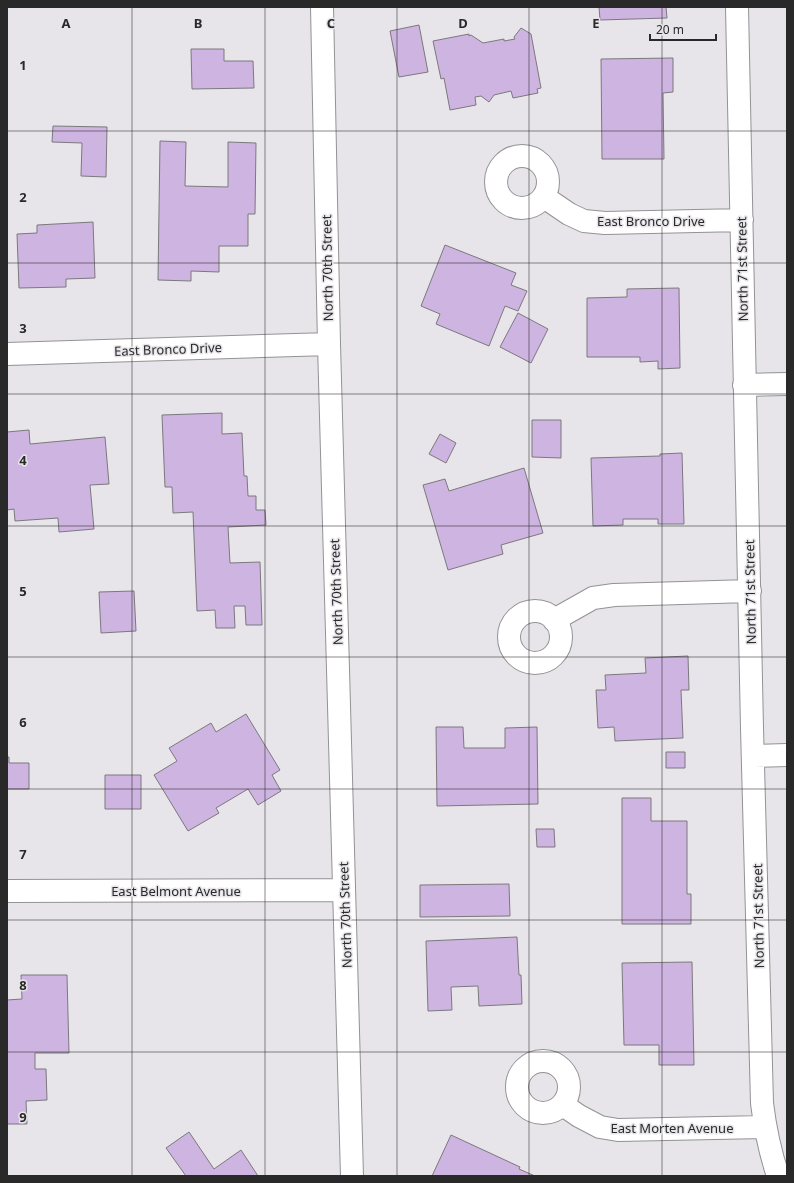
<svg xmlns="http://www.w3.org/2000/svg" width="794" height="1183" viewBox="0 0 794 1183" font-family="'Noto Sans',sans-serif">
	<rect width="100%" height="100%" fill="#e7e5e9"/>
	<path fill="#ceb4e0" stroke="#7b797d" d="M 599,7 L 666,7 L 667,18 L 600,20 Z
		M 419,25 L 428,72 L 399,77 L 390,31 Z
		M 521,28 L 531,34 L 541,88 L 537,89 L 538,93 L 513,98 L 511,91 L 494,95 L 489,102 L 481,96 L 475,97 L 476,105 L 450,110 L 444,78 L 441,79 L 433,41 L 469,34 L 469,36 L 471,35 L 483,43 L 504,39 L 504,41 L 515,39 L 514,37 Z
		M 191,49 L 224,49 L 224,61 L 253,61 L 254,88 L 192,89 Z
		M 673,58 L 673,92 L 663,93 L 664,159 L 602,159 L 601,59 Z
		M 53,126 L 107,127 L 106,177 L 81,176 L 82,143 L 52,142 Z
		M 160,141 L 186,142 L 185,186 L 228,187 L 228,142 L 256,143 L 255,214 L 248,214 L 248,246 L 219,246 L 219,272 L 191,271 L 191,281 L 158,280 Z
		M 93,222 L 95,278 L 66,279 L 66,287 L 19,288 L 17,234 L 37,233 L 37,225 Z
		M 445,245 L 516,273 L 511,285 L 527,291 L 518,311 L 505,306 L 489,346 L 436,324 L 440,314 L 421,306 Z
		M 679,288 L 680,368 L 658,369 L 658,361 L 640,362 L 640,357 L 587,357 L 587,298 L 627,297 L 627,289 Z
		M 518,313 L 548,329 L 531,363 L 500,347 Z
		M 222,413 L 222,434 L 242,433 L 244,476 L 247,476 L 248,496 L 256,496 L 256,510 L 265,510 L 266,525 L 228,527 L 230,563 L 260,562 L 262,625 L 246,625 L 245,606 L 234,606 L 235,628 L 216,628 L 215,610 L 197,611 L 193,512 L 173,513 L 172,487 L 165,487 L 162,415 Z
		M 532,420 L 561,420 L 561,458 L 532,457 Z
		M 29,430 L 30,444 L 105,437 L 109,484 L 90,485 L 94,529 L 59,532 L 58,518 L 15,521 L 14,509 L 7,510 L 7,432 Z
		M 440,434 L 456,443 L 446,463 L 429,454 Z
		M 682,453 L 684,524 L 658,524 L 658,519 L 623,519 L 623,525 L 593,526 L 591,458 L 660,456 L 660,454 Z
		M 524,468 L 543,533 L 501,545 L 503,554 L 448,570 L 423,485 L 445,479 L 449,491 Z
		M 134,591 L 136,631 L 101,633 L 99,592 Z
		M 688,656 L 689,690 L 681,690 L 683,738 L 615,741 L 614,727 L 598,728 L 596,690 L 606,690 L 605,675 L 646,673 L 645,658 Z
		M 246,714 L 280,770 L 272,775 L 281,791 L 258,805 L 248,789 L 216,808 L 219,813 L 188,831 L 154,775 L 177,761 L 169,748 L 211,723 L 216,732 Z
		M 436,727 L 463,727 L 464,748 L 505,748 L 505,728 L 537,727 L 538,804 L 437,806 Z
		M 666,752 L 685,752 L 685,768 L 666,768 Z
		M 7,757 L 9,757 L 9,763 L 29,763 L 29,789 L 7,789 Z
		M 105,775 L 141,775 L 141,809 L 105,809 Z
		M 622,798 L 651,798 L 651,821 L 687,821 L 687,894 L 691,894 L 691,924 L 622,924 Z
		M 536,829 L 554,829 L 555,847 L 537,847 Z
		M 509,884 L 510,916 L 420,917 L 420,885 Z
		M 517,937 L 519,975 L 521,975 L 522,1004 L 479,1006 L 478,986 L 451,987 L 452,1010 L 428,1011 L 426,941 Z
		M 692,962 L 694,1065 L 659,1065 L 659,1045 L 624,1045 L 622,963 Z
		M 21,975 L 67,975 L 69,1053 L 35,1053 L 35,1069 L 46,1069 L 47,1100 L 26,1101 L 27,1124 L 7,1124 L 7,1000 L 22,999 Z
		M 189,1132 L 214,1169 L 241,1150 L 258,1176 L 186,1176 L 166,1148 Z
		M 451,1135 L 520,1167 L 519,1169 L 535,1176 L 432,1176 Z"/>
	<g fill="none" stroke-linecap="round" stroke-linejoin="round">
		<g stroke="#939295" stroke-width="24">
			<path id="street" d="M 322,7 L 329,344 L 352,1176
				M 737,7 L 752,728 L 762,1103 C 765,1128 770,1152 778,1176
				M496 182a26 26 0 1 1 52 0a26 26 0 1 1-52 0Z
				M 544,197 L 569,214 L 584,221 L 605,223 L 742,220
				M 7,354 L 329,344
				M 744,385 L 787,384
				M509 637a26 26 0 1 1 52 0a26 26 0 1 1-52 0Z
				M 554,620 L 593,598 L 614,595 L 750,591
				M 754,756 L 787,755
				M 7,891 L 344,890
				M517 1087a26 26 0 1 1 52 0a26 26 0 1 1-52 0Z
				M 563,1105 L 579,1116 L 600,1127 L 618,1130 L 765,1127"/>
		</g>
		<use href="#street" stroke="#fff" stroke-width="22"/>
	</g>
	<path fill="none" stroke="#29292a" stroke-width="1" stroke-opacity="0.55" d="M 132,7 L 132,1176M 265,7 L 265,1176M 397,7 L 397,1176M 529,7 L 529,1176M 662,7 L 662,1176M 7,131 L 787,131M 7,263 L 787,263M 7,394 L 787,394M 7,526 L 787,526M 7,657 L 787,657M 7,789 L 787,789M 7,920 L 787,920M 7,1052 L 787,1052"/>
	<g text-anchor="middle" stroke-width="3" stroke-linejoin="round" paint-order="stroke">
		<g font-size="13" fill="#29292a" stroke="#e7e5e9">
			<text x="651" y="226">East Bronco Drive</text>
			<text transform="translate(327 268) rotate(-91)" y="5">North 70th Street</text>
			<text transform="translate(742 269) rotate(-91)" y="5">North 71st Street</text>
			<text transform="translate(168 349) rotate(-2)" y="5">East Bronco Drive</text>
			<text transform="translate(336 592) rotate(-92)" y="5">North 70th Street</text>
			<text transform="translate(750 592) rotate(-91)" y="5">North 71st Street</text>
			<text x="176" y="896">East Belmont Avenue</text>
			<text transform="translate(345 915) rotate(-92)" y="5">North 70th Street</text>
			<text transform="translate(758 916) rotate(-91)" y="5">North 71st Street</text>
			<text x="672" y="1133">East Morten Avenue</text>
		</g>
	</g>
	<g font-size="13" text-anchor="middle" font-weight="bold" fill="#29292a" stroke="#e7e5e9" stroke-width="3" stroke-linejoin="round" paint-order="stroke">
		<text x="66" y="28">A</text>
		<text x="198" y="28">B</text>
		<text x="331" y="28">C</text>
		<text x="463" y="28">D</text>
		<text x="596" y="28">E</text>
		<text x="23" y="70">1</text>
		<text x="23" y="202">2</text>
		<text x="23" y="333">3</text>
		<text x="23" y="465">4</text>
		<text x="23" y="596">5</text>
		<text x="23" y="727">6</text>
		<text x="23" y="859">7</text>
		<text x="23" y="990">8</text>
		<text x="23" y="1122">9</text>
	</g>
	<rect width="794" height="1183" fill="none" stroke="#29292a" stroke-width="16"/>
	<path d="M650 34v6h66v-6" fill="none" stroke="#29292a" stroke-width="2"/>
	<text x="656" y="34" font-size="12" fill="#29292a" stroke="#e7e5e9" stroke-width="3" paint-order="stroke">20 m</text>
</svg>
